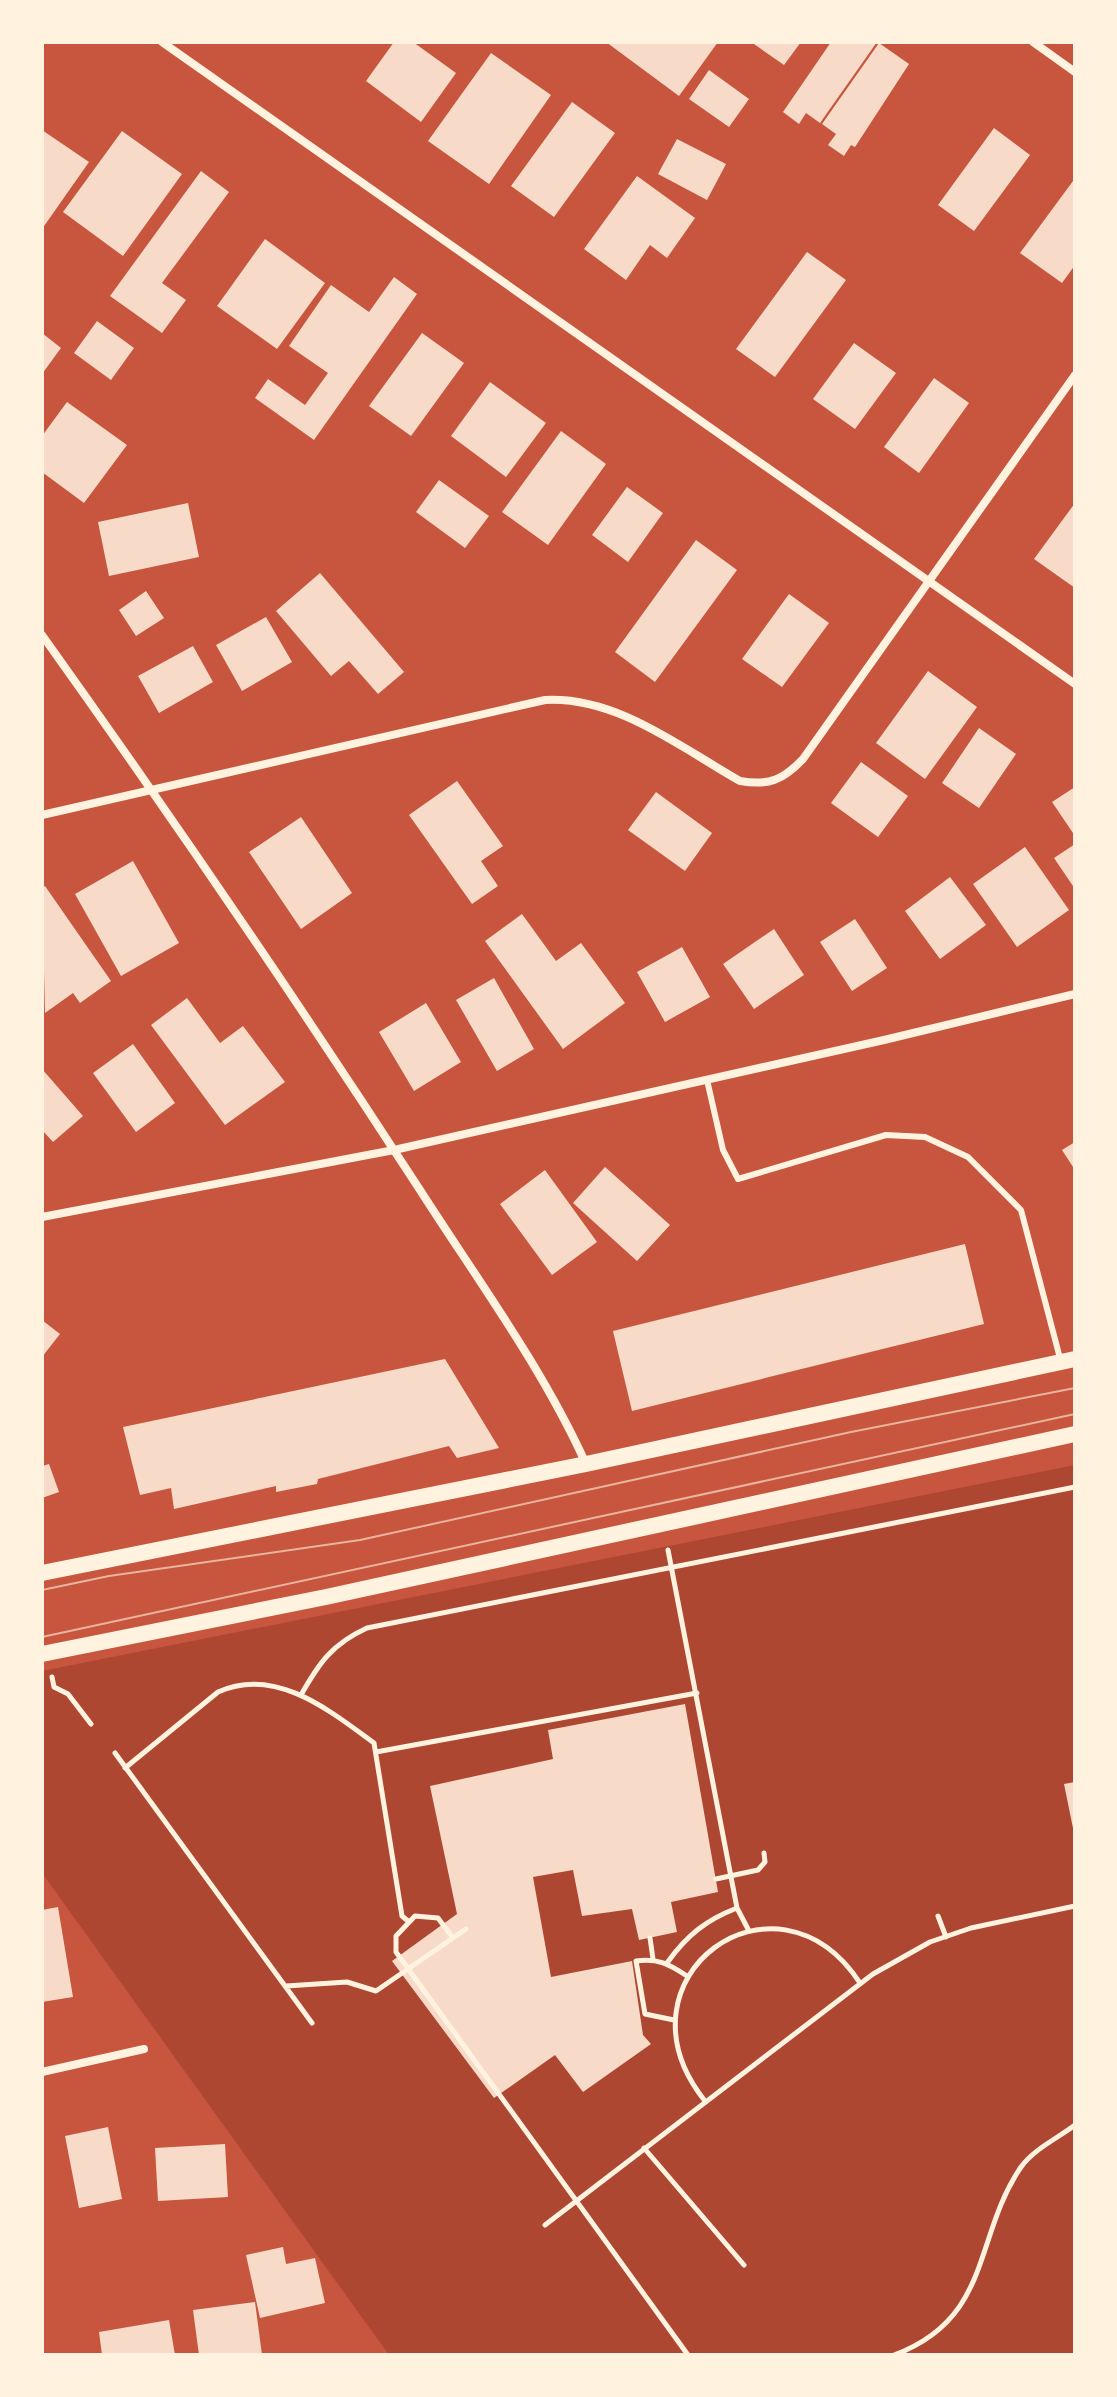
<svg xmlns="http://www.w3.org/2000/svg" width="1117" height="2397" viewBox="0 0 1117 2397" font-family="'Fira Sans',sans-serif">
	<rect width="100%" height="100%" fill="#c8553d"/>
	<path fill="#ae4732" d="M 1075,1465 L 1075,2355 L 389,2355 L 42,1873 L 42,1671 Z"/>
	<path fill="#f7dbc8" d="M 394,42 L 413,42 L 456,73 L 421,122 L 366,81 Z
		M 606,42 L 718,42 L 679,96 Z
		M 751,42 L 801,42 L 784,65 Z
		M 831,42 L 877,42 L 820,123 L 806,113 L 799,124 L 783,112 Z
		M 879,43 L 909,64 L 855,147 L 851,145 L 844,156 L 828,145 L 836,134 L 822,124 Z
		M 491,53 L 551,95 L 489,184 L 428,141 Z
		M 709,70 L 749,99 L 729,127 L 689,99 Z
		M 572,102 L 615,133 L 554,217 L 511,186 Z
		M 994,128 L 1030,155 L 974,231 L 938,205 Z
		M 42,130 L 89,162 L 42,229 Z
		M 122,131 L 182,174 L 123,256 L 63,212 Z
		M 677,139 L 726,164 L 707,200 L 658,174 Z
		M 201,171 L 229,192 L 162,283 L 186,300 L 162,333 L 110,296 Z
		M 637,176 L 695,218 L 667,258 L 650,245 L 626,280 L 584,249 Z
		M 1073,181 L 1075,265 L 1062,283 L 1020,253 Z
		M 265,239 L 325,283 L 277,349 L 217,306 Z
		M 807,252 L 846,280 L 775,377 L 736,349 Z
		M 394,277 L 417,294 L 314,440 L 255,398 L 268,379 L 305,405 L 328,373 L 289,346 L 331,285 L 369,312 Z
		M 97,321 L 134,348 L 111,380 L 74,353 Z
		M 42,333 L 61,348 L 42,374 Z
		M 422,333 L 464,363 L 411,436 L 369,406 Z
		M 854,343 L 896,373 L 855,429 L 813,399 Z
		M 934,378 L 969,403 L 919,473 L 884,447 Z
		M 490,382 L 546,423 L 506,477 L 451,436 Z
		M 67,402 L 127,445 L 84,503 L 42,472 L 42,436 Z
		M 561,431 L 606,464 L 548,545 L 502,512 Z
		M 439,480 L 489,516 L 465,548 L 416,512 Z
		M 627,487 L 663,513 L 628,562 L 592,535 Z
		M 188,503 L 199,557 L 109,576 L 98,522 Z
		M 1075,503 L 1075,588 L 1034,559 Z
		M 696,540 L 737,570 L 655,682 L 615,652 Z
		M 320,573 L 404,672 L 378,694 L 349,661 L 331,676 L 276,611 Z
		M 146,591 L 164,618 L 136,636 L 119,610 Z
		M 789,594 L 829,623 L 782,687 L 742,659 Z
		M 266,617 L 292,662 L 242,691 L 216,645 Z
		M 193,646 L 213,682 L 159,713 L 138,676 Z
		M 928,671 L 977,707 L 925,779 L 876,743 Z
		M 979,728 L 1016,754 L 979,808 L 942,783 Z
		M 861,762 L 908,796 L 878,837 L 831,803 Z
		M 457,781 L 503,846 L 481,861 L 498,886 L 472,904 L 409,815 Z
		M 1075,787 L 1075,836 L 1052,802 Z
		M 656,792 L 712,833 L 685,871 L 628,830 Z
		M 301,817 L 352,893 L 301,929 L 249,852 Z
		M 1075,844 L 1075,889 L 1054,858 Z
		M 1025,847 L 1069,910 L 1017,947 L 973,884 Z
		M 133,861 L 179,943 L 121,976 L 75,894 Z
		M 950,877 L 986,925 L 940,959 L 905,911 Z
		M 45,886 L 111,981 L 80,1003 L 73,993 L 45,1013 L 42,888 Z
		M 522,914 L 556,961 L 581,943 L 625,1003 L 563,1049 L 485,941 Z
		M 855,919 L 887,968 L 852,991 L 820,942 Z
		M 774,929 L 804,975 L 754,1009 L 723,964 Z
		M 682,947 L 710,997 L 665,1022 L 637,972 Z
		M 494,978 L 534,1049 L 497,1071 L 456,1000 Z
		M 187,998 L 220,1043 L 243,1026 L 285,1082 L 225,1125 L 151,1025 Z
		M 426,1003 L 461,1062 L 414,1091 L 379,1032 Z
		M 133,1044 L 175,1103 L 136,1132 L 93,1073 Z
		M 42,1069 L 83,1116 L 53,1142 L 42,1130 Z
		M 1075,1142 L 1075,1170 L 1062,1150 Z
		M 605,1167 L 670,1225 L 637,1261 L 573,1203 Z
		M 545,1170 L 597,1242 L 552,1275 L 500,1204 Z
		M 965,1244 L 984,1324 L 632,1411 L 613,1331 Z
		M 42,1320 L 60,1334 L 42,1357 Z
		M 445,1359 L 499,1448 L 457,1458 L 449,1446 L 318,1479 L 317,1484 L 276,1492 L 276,1486 L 174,1509 L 171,1488 L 140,1495 L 123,1427 Z
		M 49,1464 L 59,1492 L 42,1498 L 42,1466 Z
		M 685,1704 L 718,1892 L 671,1902 L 677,1932 L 639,1940 L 632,1909 L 582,1916 L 573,1870 L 533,1877 L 551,1977 L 632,1961 L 643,2035 L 651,2044 L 583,2092 L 555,2055 L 494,2098 L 392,1961 L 457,1914 L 430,1786 L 553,1759 L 548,1730 Z
		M 1075,1782 L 1075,1833 L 1074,1833 L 1064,1784 Z
		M 58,1907 L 73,1997 L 42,2002 L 42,1910 Z
		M 108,2127 L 122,2199 L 79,2208 L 65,2136 Z
		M 225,2144 L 228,2197 L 158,2201 L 155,2148 Z
		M 283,2247 L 286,2264 L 315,2258 L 325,2303 L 260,2318 L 246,2255 Z
		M 255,2302 L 262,2355 L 199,2355 L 193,2310 Z
		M 169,2320 L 175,2355 L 102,2355 L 99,2332 Z"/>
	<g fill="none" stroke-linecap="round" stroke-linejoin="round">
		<path stroke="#fff3e0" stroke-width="5" d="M 668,1550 L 737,1908 L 749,1931
			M 52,1677 L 54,1687 L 68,1694 L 91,1724
			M 301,1695 C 319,1663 332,1644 367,1628 L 1075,1487
			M 376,1752 L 697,1693
			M 115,1753 L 312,2023
			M 125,1768 L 218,1692 C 275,1666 329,1710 374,1743 L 402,1916 L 408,1921
			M 716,1879 L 758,1870 L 765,1862 L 764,1853
			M 938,1916 L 946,1937
			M 453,1938 L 438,1918 L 415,1916 L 396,1936 L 396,1952 L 688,2355
			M 650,1938 L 653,1959
			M 667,1963 C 687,1935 706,1920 737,1908
			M 286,1986 L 347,1982 L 376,1991 L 466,1929
			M 674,2020 L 645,2014 L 636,1961 C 658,1958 669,1964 687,1976
			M 705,2101 C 607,1978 776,1855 860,1983
			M 644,2148 L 744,2265
			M 545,2225 L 873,1974 L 930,1942 L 971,1928 L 1075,1906
			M 894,2355 C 993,2318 973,2237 1021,2167 C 1034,2149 1058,2138 1075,2125"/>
		<path stroke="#fff3e0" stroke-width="6" d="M 707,1080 L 723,1150 L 738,1179 L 886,1135 L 925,1137 L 968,1157 L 1021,1210 L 1061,1362"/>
		<path stroke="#fff3e0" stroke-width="8" d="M 162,42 L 1075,684
			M 1033,42 L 1075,72
			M 42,635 C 172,817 298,1002 420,1190 C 477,1279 542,1367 586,1464
			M 42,815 L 545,700 C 616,696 680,747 740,781 C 769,786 783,780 803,759 L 1075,375
			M 42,1217 L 394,1150 L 884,1040 L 1075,994
			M 42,2072 L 144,2049"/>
		<path stroke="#fff3e0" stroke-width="16" d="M 42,1573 L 586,1464 L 1075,1359
			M 42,1654 L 326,1597 L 1075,1434"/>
		<path stroke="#e9b49f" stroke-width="2" d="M 42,1590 L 109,1576 L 360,1540 L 851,1432 L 1075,1388
			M 42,1637 L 1075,1414"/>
	</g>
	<rect width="1117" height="2397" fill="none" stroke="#fff3e0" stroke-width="88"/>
</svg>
